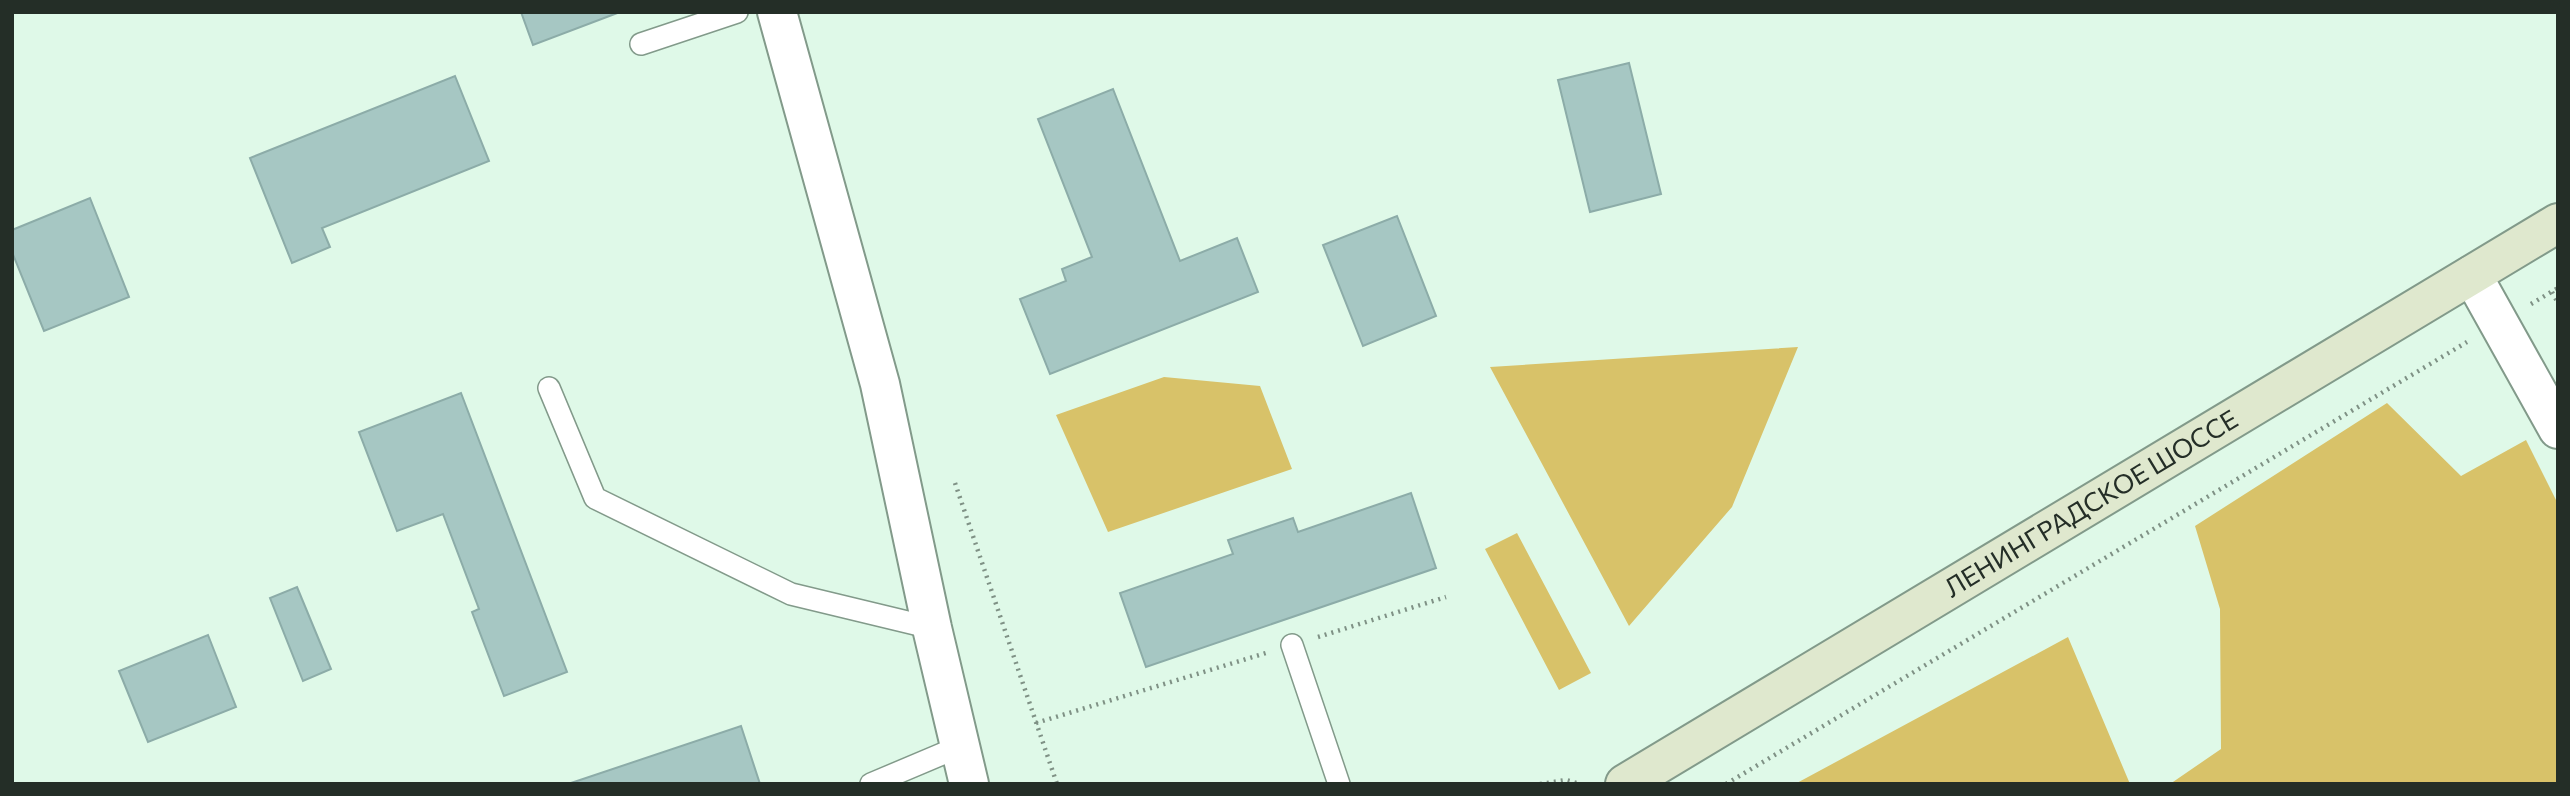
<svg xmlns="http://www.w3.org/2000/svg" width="2570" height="796" viewBox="0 0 2570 796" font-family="Commissioner,sans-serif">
	<rect width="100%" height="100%" fill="#dff9e8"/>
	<path fill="#d8c269" d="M 1798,347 L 1732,507 L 1629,626 L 1490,367 Z
		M 1164,377 L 1260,386 L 1292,469 L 1108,532 L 1056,415 Z
		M 2387,403 L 2461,476 L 2526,440 L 2558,504 L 2558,784 L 2170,784 L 2221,749 L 2220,609 L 2195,526 Z
		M 1517,533 L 1591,673 L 1559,690 L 1485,549 Z
		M 2068,637 L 2130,784 L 1795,784 Z"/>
	<path fill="#a6c7c3" stroke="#8caca8" stroke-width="2" d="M 521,12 L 620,12 L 533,45 Z
		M 1629,63 L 1661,194 L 1590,212 L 1558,80 Z
		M 455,76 L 489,161 L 322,228 L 330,247 L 292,263 L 250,158 Z
		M 1113,89 L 1180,261 L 1237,238 L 1258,292 L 1050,374 L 1020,299 L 1066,281 L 1062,269 L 1092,257 L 1038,119 Z
		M 90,198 L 129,297 L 44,331 L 12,252 L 12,230 Z
		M 1397,216 L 1436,316 L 1363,346 L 1323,245 Z
		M 461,393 L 567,672 L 504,696 L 472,612 L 479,609 L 443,514 L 397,531 L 359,432 Z
		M 1411,493 L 1436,568 L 1146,667 L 1120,593 L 1233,554 L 1228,540 L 1293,518 L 1298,532 Z
		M 297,587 L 331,669 L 303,681 L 270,598 Z
		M 208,635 L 236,707 L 148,742 L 119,671 Z
		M 741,726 L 760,784 L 568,784 Z"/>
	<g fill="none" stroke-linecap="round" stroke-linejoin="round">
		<g stroke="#829a8a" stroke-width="24">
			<path id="service" d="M 641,44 L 737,12
				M 549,388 L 595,498 L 791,594 L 932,628
				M 1292,645 L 1339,784
				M 871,784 L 961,746"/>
		</g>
		<g stroke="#829a8a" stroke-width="42">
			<path id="minor" d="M 777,12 L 880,384 L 932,628 L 969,784
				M 2472,275 L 2558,429"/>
		</g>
		<g stroke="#829a8a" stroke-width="42">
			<g id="secondary">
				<path id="s1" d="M 1625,784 L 2558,223"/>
			</g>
		</g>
		<path stroke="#7f9185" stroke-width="4.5" stroke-dasharray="2 5" stroke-linecap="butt" d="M 2552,292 L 2558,303
			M 2531,304 L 2558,288
			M 955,483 L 1057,784
			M 1318,637 L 1446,597
			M 1036,723 L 1266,653
			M 1540,784 L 1566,780 L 1580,784
			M 1726,784 L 2467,342"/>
		<use href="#service" stroke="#fff" stroke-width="21"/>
		<use href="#minor" stroke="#fff" stroke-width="38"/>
		<use href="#secondary" stroke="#dfe8ce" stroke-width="38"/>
	</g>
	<g text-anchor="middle" stroke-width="5" stroke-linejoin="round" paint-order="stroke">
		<g font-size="26" fill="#242e27" stroke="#fff">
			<text dy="9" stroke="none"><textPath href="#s1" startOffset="544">ЛЕНИНГРАДСКОЕ ШОССЕ</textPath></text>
		</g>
	</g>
	<rect width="2570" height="796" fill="none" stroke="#242e27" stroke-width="28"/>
</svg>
